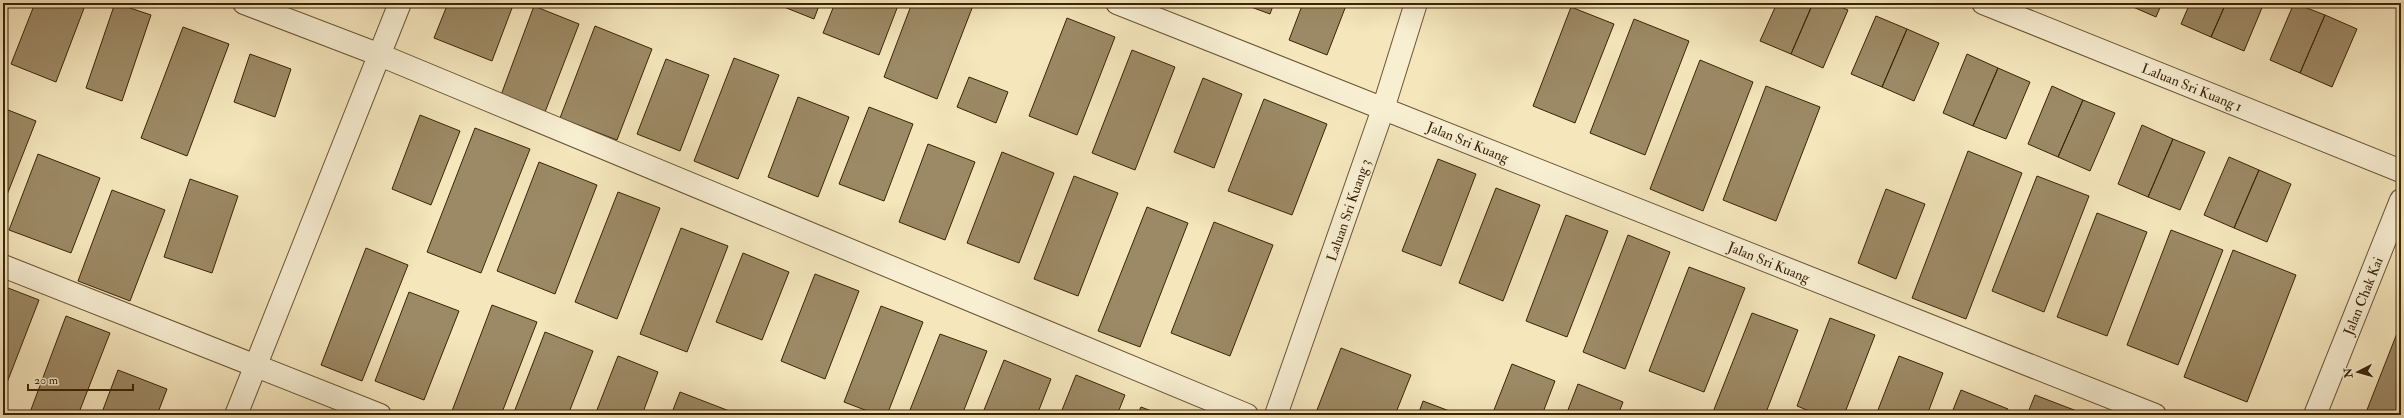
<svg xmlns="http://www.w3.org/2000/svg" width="2404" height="418" viewBox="0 0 2404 418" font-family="'IM FELL Double Pica',serif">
	<rect width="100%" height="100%" fill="#f5e6bc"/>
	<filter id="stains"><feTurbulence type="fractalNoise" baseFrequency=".005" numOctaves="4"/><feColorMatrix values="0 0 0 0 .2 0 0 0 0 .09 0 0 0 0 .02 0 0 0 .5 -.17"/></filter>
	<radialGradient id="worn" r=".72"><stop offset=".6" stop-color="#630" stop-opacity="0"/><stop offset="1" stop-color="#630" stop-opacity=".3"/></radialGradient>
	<path fill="#9c8965" stroke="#3b2406" d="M 3,3 L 10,3 L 3,21 Z
		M 35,3 L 86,3 L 56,82 L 11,64 Z
		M 115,3 L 151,15 L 122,101 L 86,88 Z
		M 448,3 L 499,3 L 512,8 L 492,61 L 434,38 Z
		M 774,3 L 820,3 L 814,19 Z
		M 835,3 L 899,3 L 879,55 L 823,33 Z
		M 912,3 L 974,3 L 937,99 L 884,77 Z
		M 1240,3 L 1274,3 L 1270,14 Z
		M 1303,3 L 1347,3 L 1327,55 L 1289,40 Z
		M 1777,3 L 1813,3 L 1791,54 L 1760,41 Z
		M 1813,3 L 1830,3 L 1848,10 L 1823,68 L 1791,54 Z
		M 2124,3 L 2162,3 L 2156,17 Z
		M 2190,3 L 2226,3 L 2211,37 L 2181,24 Z
		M 2226,3 L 2264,3 L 2244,51 L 2211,37 Z
		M 2294,3 L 2325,15 L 2300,73 L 2270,60 Z
		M 534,6 L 579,24 L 545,112 L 501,95 Z
		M 1571,7 L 1614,24 L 1575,123 L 1533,106 Z
		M 2325,15 L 2357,29 L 2332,87 L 2300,73 Z
		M 1876,16 L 1907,29 L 1882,87 L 1851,74 Z
		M 1067,18 L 1115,37 L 1077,135 L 1029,116 Z
		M 1634,19 L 1689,41 L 1645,155 L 1590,133 Z
		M 595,26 L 652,49 L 617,140 L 560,118 Z
		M 183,27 L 229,44 L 187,156 L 141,138 Z
		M 1907,29 L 1939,43 L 1914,101 L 1882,87 Z
		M 1132,50 L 1175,67 L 1135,170 L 1092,153 Z
		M 250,54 L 291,69 L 275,117 L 234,102 Z
		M 1967,54 L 1998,68 L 1973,126 L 1943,113 Z
		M 734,58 L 779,75 L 738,179 L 694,161 Z
		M 666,59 L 709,75 L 680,151 L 637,134 Z
		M 1700,60 L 1753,82 L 1703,211 L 1650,189 Z
		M 1998,68 L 2030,82 L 2006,139 L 1973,126 Z
		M 969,77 L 1008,92 L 996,123 L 957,107 Z
		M 1203,78 L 1242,94 L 1214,168 L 1174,152 Z
		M 1766,86 L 1820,107 L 1776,221 L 1723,200 Z
		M 2052,86 L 2083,100 L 2058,157 L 2028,144 Z
		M 798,97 L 849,117 L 818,197 L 768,177 Z
		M 1264,99 L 1327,124 L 1292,215 L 1228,191 Z
		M 2083,100 L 2115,113 L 2090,171 L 2058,157 Z
		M 869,107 L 913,124 L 884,201 L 839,184 Z
		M 3,108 L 36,121 L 3,205 Z
		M 420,115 L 460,131 L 431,205 L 392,189 Z
		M 2142,125 L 2173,139 L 2148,197 L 2118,184 Z
		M 475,128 L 530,149 L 481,273 L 427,252 Z
		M 2173,139 L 2205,152 L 2180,210 L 2148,197 Z
		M 928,144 L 975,162 L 945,240 L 899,222 Z
		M 1968,151 L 2022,173 L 1966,319 L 1912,298 Z
		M 1002,152 L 1054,173 L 1019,263 L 967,243 Z
		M 38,154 L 100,178 L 71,253 L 9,230 Z
		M 2229,157 L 2259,170 L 2234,228 L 2204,215 Z
		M 1438,159 L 1476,174 L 1441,266 L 1402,251 Z
		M 539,162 L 597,185 L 555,294 L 497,271 Z
		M 2259,170 L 2291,184 L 2267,242 L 2234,228 Z
		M 1074,176 L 1118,193 L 1078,296 L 1034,279 Z
		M 2037,176 L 2089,196 L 2044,312 L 1992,291 Z
		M 190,179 L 238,196 L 212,273 L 164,257 Z
		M 1496,188 L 1540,205 L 1503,301 L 1459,283 Z
		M 1886,189 L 1925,204 L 1896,279 L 1858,263 Z
		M 112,190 L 165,210 L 130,301 L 78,281 Z
		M 618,192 L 660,208 L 617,319 L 575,302 Z
		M 1147,207 L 1188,223 L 1140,347 L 1098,331 Z
		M 2097,213 L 2147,232 L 2107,336 L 2057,317 Z
		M 1566,215 L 1608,231 L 1567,337 L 1526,321 Z
		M 1214,222 L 1273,245 L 1230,356 L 1171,333 Z
		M 681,228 L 728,246 L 687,352 L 640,334 Z
		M 2171,230 L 2223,250 L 2178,365 L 2127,345 Z
		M 1628,235 L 1670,252 L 1625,369 L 1583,352 Z
		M 366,248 L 408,265 L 362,381 L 321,365 Z
		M 2233,250 L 2296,275 L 2247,402 L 2184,377 Z
		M 743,253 L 789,272 L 762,340 L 716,322 Z
		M 1689,267 L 1745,288 L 1704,392 L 1649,371 Z
		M 815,274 L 859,291 L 825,379 L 781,361 Z
		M 3,286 L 39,300 L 3,393 Z
		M 409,292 L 459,311 L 424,400 L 375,381 Z
		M 492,305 L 537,322 L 501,415 L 461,415 L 452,411 Z
		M 881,306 L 923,322 L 887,415 L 878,415 L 844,402 Z
		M 1752,313 L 1798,330 L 1765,415 L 1720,415 L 1713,412 Z
		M 66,316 L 110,333 L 78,415 L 29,415 Z
		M 1830,318 L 1875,335 L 1844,415 L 1819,415 L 1797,406 Z
		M 2401,323 L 2401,415 L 2365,415 Z
		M 545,332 L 593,351 L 568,415 L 513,415 Z
		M 940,334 L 987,351 L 962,415 L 922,415 L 910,410 Z
		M 1341,348 L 1411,375 L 1395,415 L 1329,415 L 1317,410 Z
		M 618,356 L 658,372 L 642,415 L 595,415 Z
		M 1899,356 L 1943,373 L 1927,415 L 1876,415 Z
		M 1004,360 L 1051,379 L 1037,415 L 982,415 Z
		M 1512,364 L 1555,381 L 1542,415 L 1492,415 Z
		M 118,370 L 167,389 L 157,415 L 101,415 Z
		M 1076,375 L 1125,395 L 1117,415 L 1060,415 Z
		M 1578,384 L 1623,402 L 1618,415 L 1566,415 Z
		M 1961,390 L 2008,409 L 2005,415 L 1951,415 Z
		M 680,392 L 732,412 L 731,415 L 671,415 Z
		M 2035,395 L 2082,413 L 2081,415 L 2027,415 Z
		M 1423,401 L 1460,415 L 1418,415 Z
		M 1141,407 L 1162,415 L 1137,415 Z
		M 291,411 L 300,415 L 289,415 Z"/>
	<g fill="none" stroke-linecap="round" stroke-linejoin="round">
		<g stroke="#6a5434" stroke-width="24">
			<path id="minor" d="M 244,3 L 380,55 L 1247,415
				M 1117,3 L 2155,415
				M 1983,3 L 2401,171
				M 3,266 L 380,415
				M 236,415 L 400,3
				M 1276,415 L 1383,109 L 1416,3
				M 2315,415 L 2401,200"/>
		</g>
		<use href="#minor" stroke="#f8efd3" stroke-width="22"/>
	</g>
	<g text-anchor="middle" stroke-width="3" stroke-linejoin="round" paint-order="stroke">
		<g font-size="14" fill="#3b2406" stroke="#f8efd3">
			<text transform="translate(2192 87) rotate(22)" y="5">Laluan Sri Kuang 1</text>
			<text transform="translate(1468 142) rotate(22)" y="5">Jalan Sri Kuang</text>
			<text transform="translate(1348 210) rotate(-71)" y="5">Laluan Sri Kuang 3</text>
			<text transform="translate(1769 262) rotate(22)" y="5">Jalan Sri Kuang</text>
			<text transform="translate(2363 296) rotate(-68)" y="5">Jalan Chak Kai</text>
		</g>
	</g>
	<rect width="2404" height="418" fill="none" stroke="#f5e6bc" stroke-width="16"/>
	<rect x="4" y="4" width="2396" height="410" fill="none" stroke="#3b2406" stroke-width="2"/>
	<rect x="8" y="8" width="2388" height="402" fill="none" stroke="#3b2406"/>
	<g transform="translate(2358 372) rotate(264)" stroke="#f8efd3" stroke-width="3" paint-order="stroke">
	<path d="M0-3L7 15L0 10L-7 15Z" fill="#3b2406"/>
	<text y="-6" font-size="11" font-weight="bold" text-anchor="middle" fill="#3b2406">N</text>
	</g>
	<path d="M28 384v6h105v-6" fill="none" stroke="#3b2406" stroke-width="2"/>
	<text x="34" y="384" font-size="12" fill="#3b2406" stroke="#f8efd3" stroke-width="3" paint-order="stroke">20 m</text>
	<rect width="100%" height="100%" filter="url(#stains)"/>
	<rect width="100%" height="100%" fill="url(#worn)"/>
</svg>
